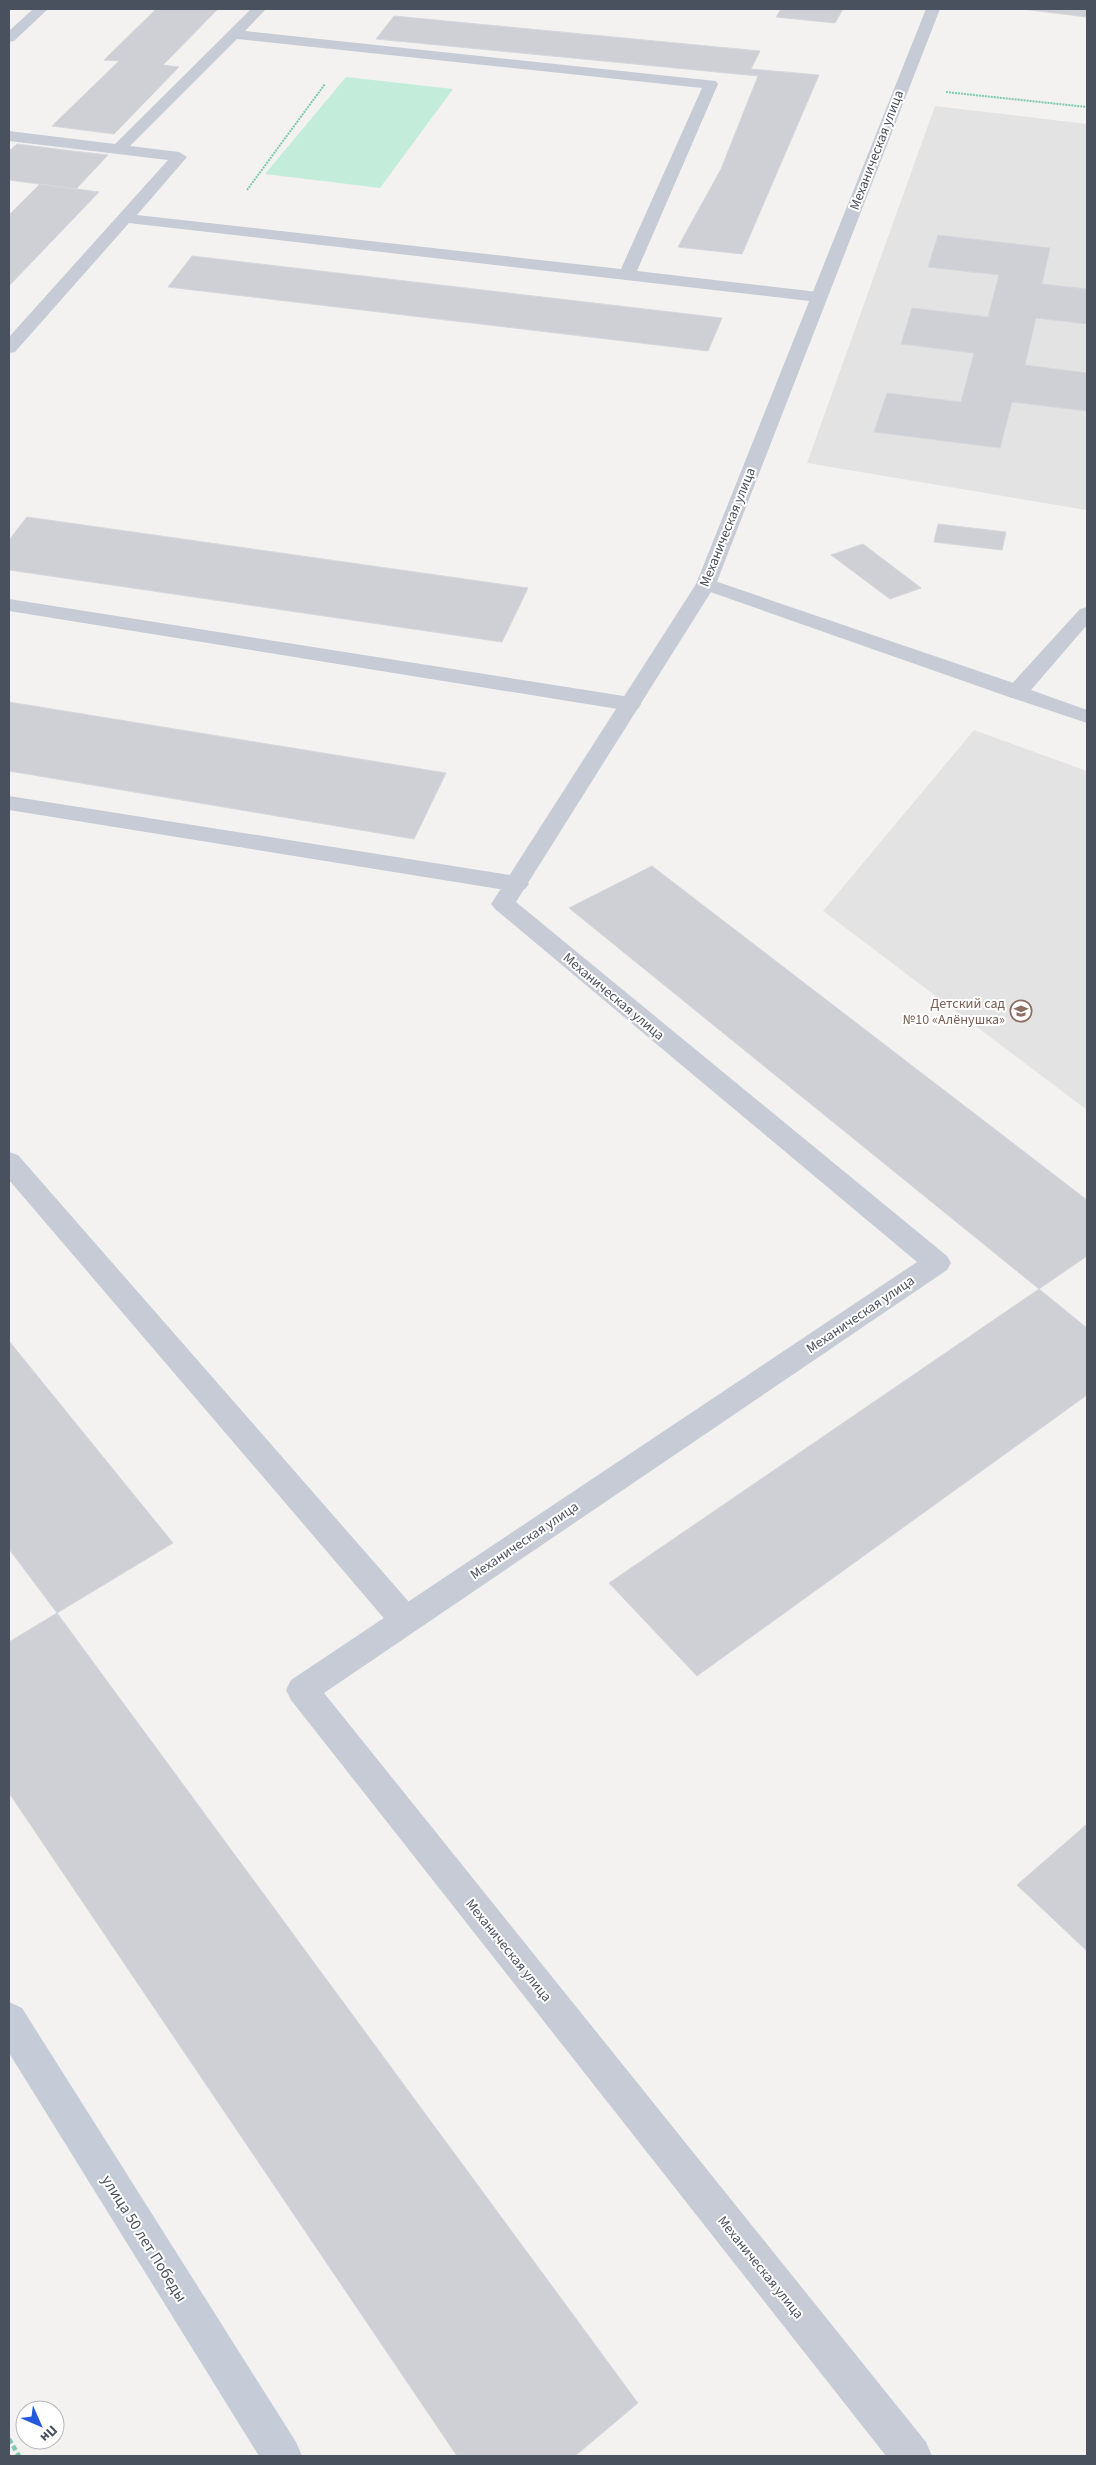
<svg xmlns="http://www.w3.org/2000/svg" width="1096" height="2465" viewBox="0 0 1096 2465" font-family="'Source Sans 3',sans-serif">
	<rect width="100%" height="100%" fill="#f3f2f1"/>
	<path fill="#e4e3e3" d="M 935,106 L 1087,124 L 1086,510 L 807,463 Z
		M 974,730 L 1087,771 L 1087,1110 L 823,911 Z"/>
	<path fill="#c3edda" d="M 346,77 L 453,89 L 380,188 L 265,174 Z"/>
	<path fill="#ced0d5" stroke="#d6d7dc" d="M 156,9 L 218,9 L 163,65 L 179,67 L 114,134 L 52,126 L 119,61 L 104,60 Z
		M 781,9 L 843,9 L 835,23 L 776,17 Z
		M 1022,9 L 1087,9 L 1087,17 Z
		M 394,16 L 760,51 L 751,69 L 819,75 L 742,254 L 678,247 L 721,169 L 758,76 L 376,39 Z
		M 17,144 L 73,151 L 108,155 L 76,189 L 9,180 L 9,151 Z
		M 40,184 L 99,192 L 9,286 L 9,215 Z
		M 938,235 L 1050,248 L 1042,284 L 1087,289 L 1087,324 L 1036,318 L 1025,365 L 1087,373 L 1087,411 L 1012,402 L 1000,448 L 874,432 L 887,393 L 961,402 L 974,353 L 901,344 L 912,308 L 988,317 L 999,275 L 928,267 Z
		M 192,256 L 722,318 L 708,351 L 168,287 Z
		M 27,517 L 528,588 L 502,642 L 9,570 L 9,540 Z
		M 938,524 L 1006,532 L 1002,550 L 934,542 Z
		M 863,544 L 921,588 L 890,599 L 831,555 Z
		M 9,702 L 446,773 L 414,839 L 9,771 Z
		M 652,866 L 1087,1200 L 1087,1256 L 1039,1289 L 569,908 Z
		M 1039,1289 L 1087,1328 L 1087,1395 L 697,1676 L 609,1583 Z
		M 9,1341 L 173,1543 L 57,1613 L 9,1549 Z
		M 57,1613 L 638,2403 L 575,2456 L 457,2456 L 9,1793 L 9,1642 Z
		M 1087,1824 L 1087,1951 L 1017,1885 Z"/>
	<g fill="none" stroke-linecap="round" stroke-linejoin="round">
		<path stroke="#7dcaaf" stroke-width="2" stroke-dasharray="2 1" stroke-linecap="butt" d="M 946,92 L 1087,107
			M 247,190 L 325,84"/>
		<path stroke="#7dcaaf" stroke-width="4.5" stroke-dasharray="5 3" stroke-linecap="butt" d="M 9,2439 L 19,2456"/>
		<path fill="#c6cbd5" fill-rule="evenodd" d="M 251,9 L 266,9 L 245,31 L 716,81 L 718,84 L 637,271 L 818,292 L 824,293 L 827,297 L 824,301 L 818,302 L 129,223 L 15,352 L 9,353 L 9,337 L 168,160 L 9,141 L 9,131 L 115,144 ZM 237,39 L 702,88 L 621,269 L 137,215 L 187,157 L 179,152 L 130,146 Z
			M 706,578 L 1025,687 L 1028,692 L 1025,697 L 1017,698 L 1009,697 L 699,588 L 696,584 L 699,580 Z
			M 9,599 L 630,697 L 638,699 L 641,704 L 638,709 L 630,711 L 9,611 Z
			M 9,796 L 517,876 L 525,879 L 529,884 L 525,889 L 517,892 L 9,810 Z
			M 9,1152 L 18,1155 L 416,1610 L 421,1620 L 416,1630 L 405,1634 L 394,1630 L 9,1180 Z"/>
		<path fill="#c6cbd5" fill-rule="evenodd" d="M 926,9 L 940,9 L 716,584 L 516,902 L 947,1256 L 951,1263 L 947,1270 L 324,1693 L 926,2442 L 932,2456 L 886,2456 L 291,1700 L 286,1690 L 291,1680 L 917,1262 L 495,909 L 491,904 L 696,584 Z
			M 1087,607 L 1087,625 L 1031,690 L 1087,710 L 1087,723 L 1009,697 L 1006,692 L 1009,687 L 1080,609 Z"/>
		<path fill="#c5ccd8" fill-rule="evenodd" d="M 33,9 L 48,9 L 14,41 L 9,42 L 9,31 Z
			M 9,2002 L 22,2008 L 296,2442 L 302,2456 L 259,2456 L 9,2053 Z"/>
	</g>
	<defs>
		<g id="school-ring" transform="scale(1.125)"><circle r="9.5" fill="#fff" stroke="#8d6e63" stroke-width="1.5"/><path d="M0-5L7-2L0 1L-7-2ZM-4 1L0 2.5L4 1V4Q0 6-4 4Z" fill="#8d6e63"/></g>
	</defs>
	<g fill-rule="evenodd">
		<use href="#school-ring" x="1021" y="1011"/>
	</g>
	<g text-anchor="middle" stroke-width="4" stroke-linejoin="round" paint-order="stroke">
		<g font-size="14" fill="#4a515e" stroke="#fff">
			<text transform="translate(876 150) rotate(-69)" y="5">Механическая улица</text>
			<text transform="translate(727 527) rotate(-68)" y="5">Механическая улица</text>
			<text transform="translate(614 996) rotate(40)" y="5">Механическая улица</text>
			<text transform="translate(860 1314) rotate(-34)" y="5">Механическая улица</text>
			<text transform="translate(524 1540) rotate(-34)" y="5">Механическая улица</text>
			<text transform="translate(509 1950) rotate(51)" y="5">Механическая улица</text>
			<text transform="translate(761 2267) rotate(51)" y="5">Механическая улица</text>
		</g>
		<g font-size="14" fill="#785e54" stroke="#fff" text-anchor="end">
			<text x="1005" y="1008">Детский сад<tspan x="1005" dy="16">№10 «Алёнушка»</tspan></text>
		</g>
		<g font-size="16" fill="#4a515e" stroke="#fff">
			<text transform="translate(145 2238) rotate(58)" y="6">улица 50 лет Победы</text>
		</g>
	</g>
	<rect width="1096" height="2465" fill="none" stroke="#4a515e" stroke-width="20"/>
	<g transform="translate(40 2425) rotate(135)"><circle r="24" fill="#ffffff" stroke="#b7b9bf"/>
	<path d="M0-4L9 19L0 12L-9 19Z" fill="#2459db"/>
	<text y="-8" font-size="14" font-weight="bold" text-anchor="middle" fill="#4a515e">Пн</text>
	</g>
</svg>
